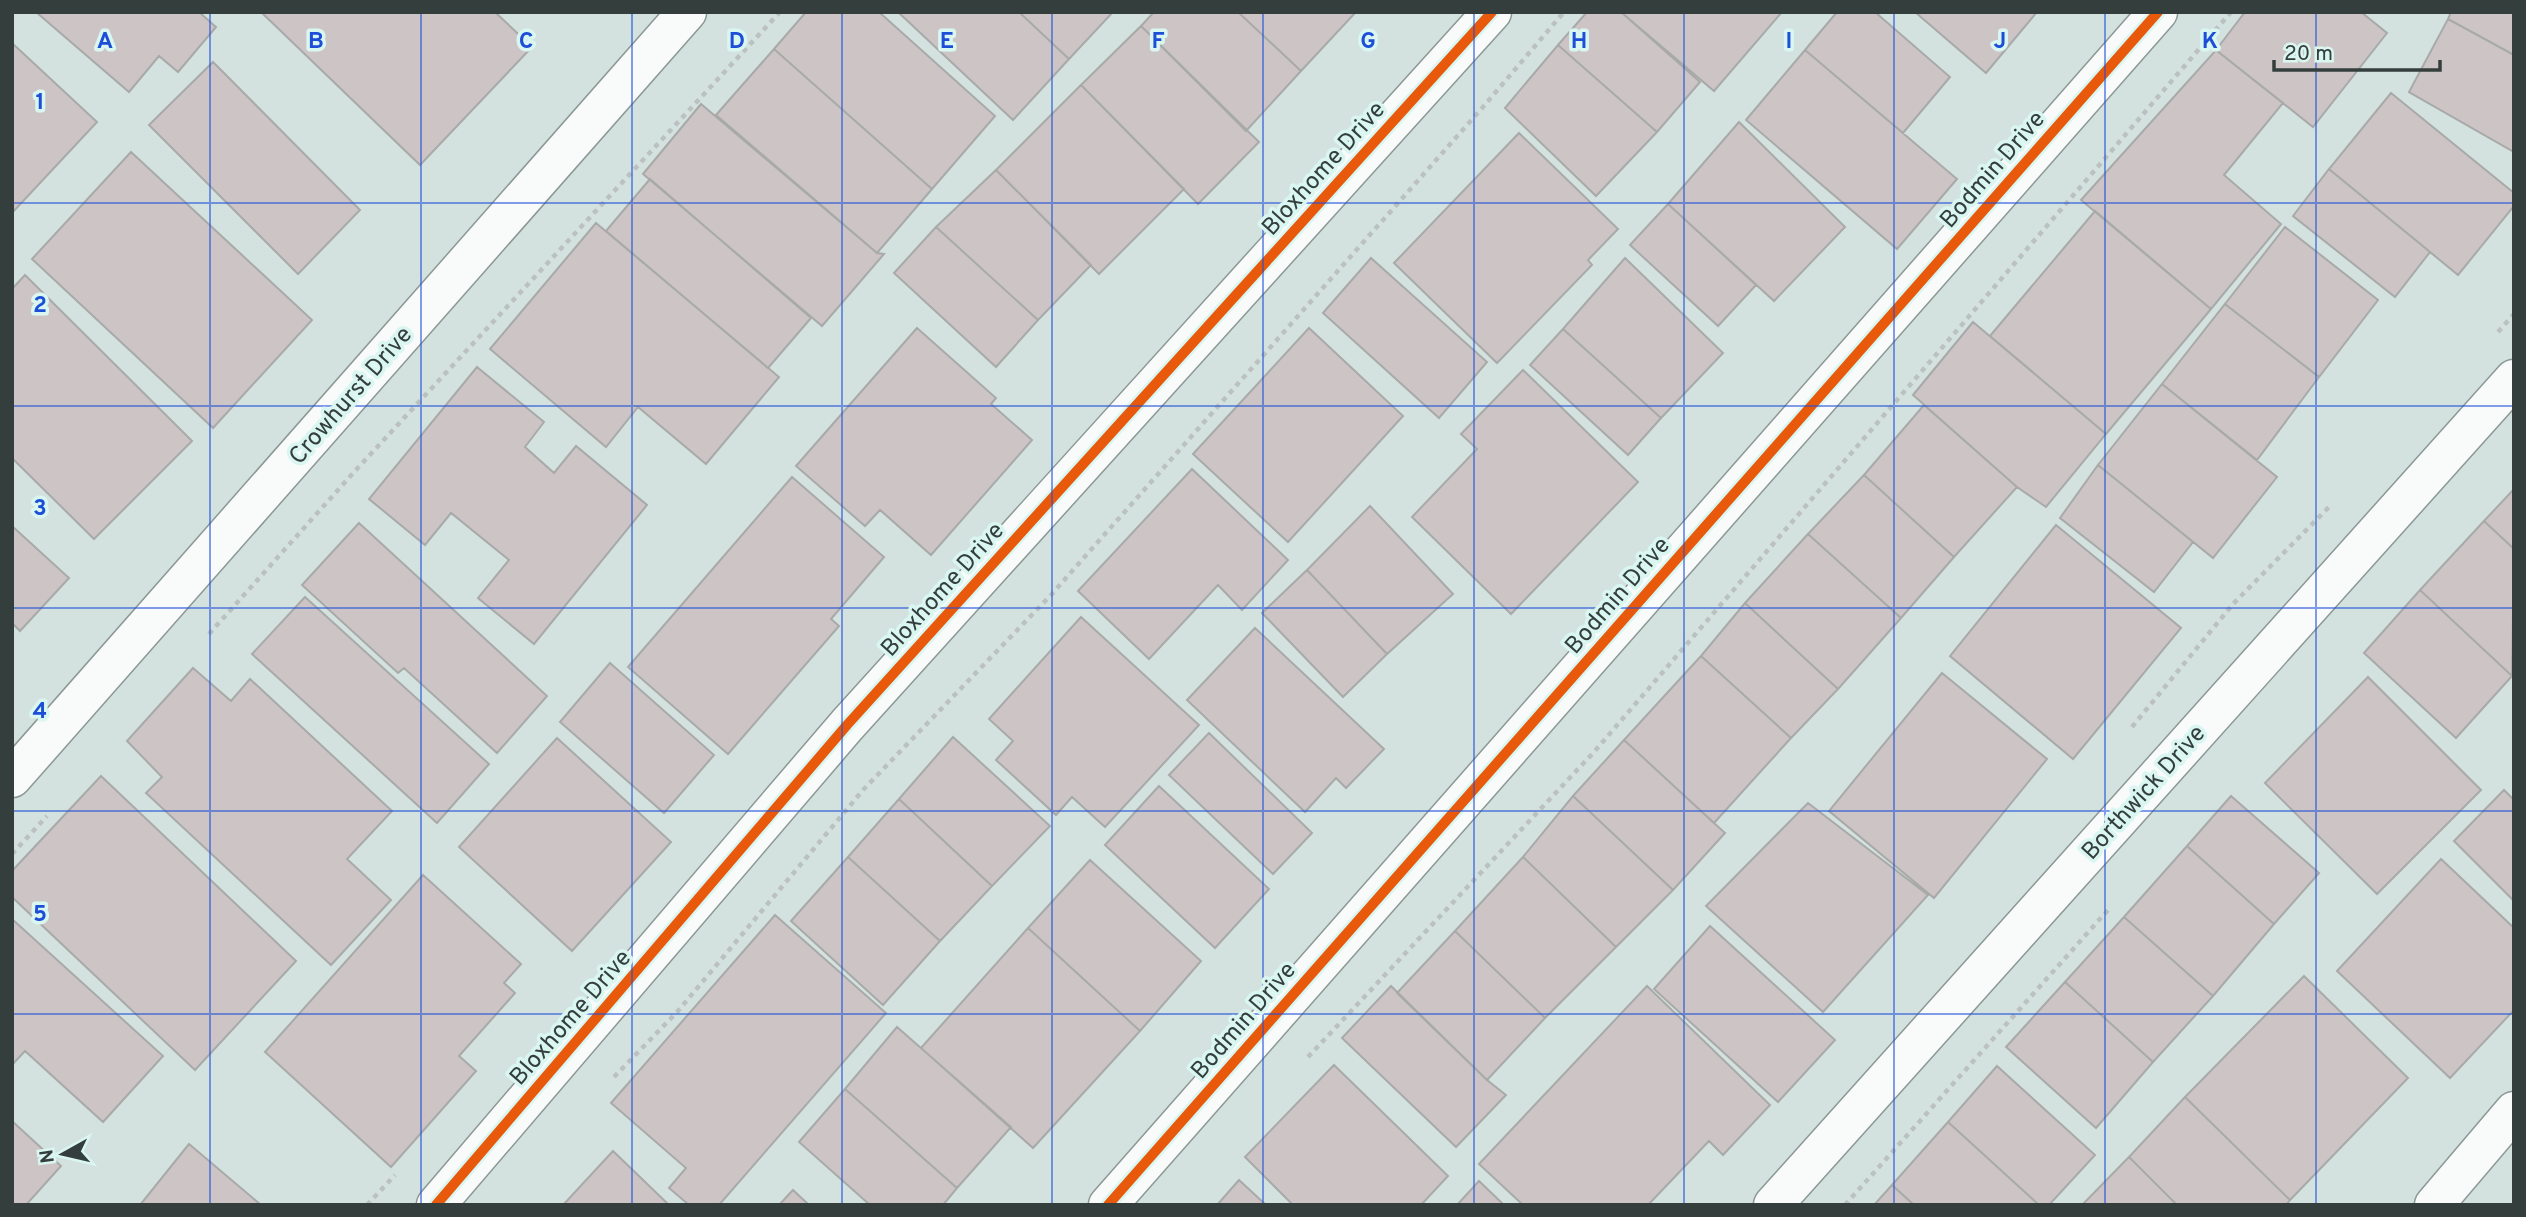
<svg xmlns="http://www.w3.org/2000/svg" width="2526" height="1217" viewBox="0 0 2526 1217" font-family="Overpass,sans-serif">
	<rect width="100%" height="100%" fill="#d3e2df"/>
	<path fill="#cdc4c5" stroke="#a8aaa9" stroke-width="2" d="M 36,12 L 199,12 L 216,27 L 178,72 L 159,56 L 129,92 Z
		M 261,12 L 495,12 L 532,47 L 420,165 Z
		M 806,12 L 879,12 L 995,116 L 932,189 L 774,49 Z
		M 898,12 L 1019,12 L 1069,59 L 1013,120 Z
		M 1019,12 L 1113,12 L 1069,59 Z
		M 1154,12 L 1238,12 L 1301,71 L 1246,131 L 1141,26 Z
		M 1238,12 L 1354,12 L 1355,13 L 1301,71 Z
		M 1587,12 L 1621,12 L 1700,82 L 1657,132 L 1558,45 Z
		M 1621,12 L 1782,12 L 1714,91 Z
		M 1837,12 L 1875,12 L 1950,77 L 1903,133 L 1805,50 Z
		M 1915,12 L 2037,12 L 1986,73 Z
		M 2245,12 L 2361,12 L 2387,33 L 2313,127 L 2216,50 Z
		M 2451,12 L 2514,12 L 2514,55 L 2448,19 Z
		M 2448,19 L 2514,55 L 2514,152 L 2409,92 Z
		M 1141,26 L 1259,142 L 1198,204 L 1081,85 Z
		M 12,43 L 97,122 L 12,213 Z
		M 1558,45 L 1657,132 L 1596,196 L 1505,108 Z
		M 774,49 L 932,189 L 877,253 L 716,115 Z
		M 1805,50 L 1957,179 L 1897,249 L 1746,120 Z
		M 2216,50 L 2283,103 L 2224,175 L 2281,224 L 2211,309 L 2081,200 Z
		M 213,62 L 360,210 L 298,274 L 149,125 Z
		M 1081,85 L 1184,189 L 1099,274 L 996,170 Z
		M 2391,93 L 2514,193 L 2514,206 L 2458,275 L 2329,169 Z
		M 701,104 L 877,253 L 884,254 L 822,326 L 643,174 Z
		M 1739,122 L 1845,227 L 1774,301 L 1668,204 Z
		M 1519,133 L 1618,229 L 1588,260 L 1592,265 L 1497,363 L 1394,263 Z
		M 131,152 L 312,320 L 213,428 L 32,259 Z
		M 2329,169 L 2430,252 L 2395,297 L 2293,216 Z
		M 996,170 L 1091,265 L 1038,320 L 936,227 Z
		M 650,179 L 811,318 L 768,368 L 606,231 Z
		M 1668,204 L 1756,285 L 1718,326 L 1630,245 Z
		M 2095,211 L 2211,309 L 2106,434 L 1990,336 Z
		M 596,223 L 779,377 L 706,464 L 638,407 L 606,447 L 490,349 Z
		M 936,227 L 1038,320 L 996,367 L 894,273 Z
		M 2285,227 L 2378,300 L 2319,377 L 2225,304 Z
		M 1371,258 L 1487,362 L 1439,418 L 1323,313 Z
		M 1625,258 L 1723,353 L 1661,418 L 1563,329 Z
		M 25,275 L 192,441 L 94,539 L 12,458 L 12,289 Z
		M 2225,304 L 2319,377 L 2257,460 L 2162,384 Z
		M 1973,322 L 2106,434 L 2046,507 L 2017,487 L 1913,395 Z
		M 917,328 L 996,398 L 991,404 L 1032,440 L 931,555 L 880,510 L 865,526 L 796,466 Z
		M 1309,328 L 1403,416 L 1288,542 L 1193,454 Z
		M 1563,329 L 1661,418 L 1628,455 L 1530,365 Z
		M 477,367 L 544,422 L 525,447 L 554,473 L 576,446 L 647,505 L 534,644 L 478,598 L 509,560 L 451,513 L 425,545 L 369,499 Z
		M 1523,370 L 1638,482 L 1511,614 L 1412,517 L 1477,449 L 1461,434 Z
		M 2162,384 L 2277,477 L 2213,558 L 2098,465 Z
		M 1924,405 L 2017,487 L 1954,557 L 1864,475 Z
		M 2098,465 L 2193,542 L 2154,592 L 2060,518 Z
		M 1192,469 L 1288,560 L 1242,610 L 1218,585 L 1149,659 L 1078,591 Z
		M 1864,475 L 1954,557 L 1901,618 L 1808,534 Z
		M 792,477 L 884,557 L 831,619 L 839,626 L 728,754 L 628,667 Z
		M 2514,489 L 2514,549 L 2484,521 Z
		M 1370,506 L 1453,594 L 1387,654 L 1307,570 Z
		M 2484,521 L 2514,549 L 2512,676 L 2420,590 Z
		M 359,523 L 547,696 L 497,753 L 404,668 L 398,673 L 302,585 Z
		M 2056,525 L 2181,628 L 2073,759 L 1950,656 Z
		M 12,526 L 69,578 L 20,631 L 12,623 Z
		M 1808,534 L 1901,618 L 1838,689 L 1745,603 Z
		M 1307,570 L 1387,654 L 1343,697 L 1262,613 Z
		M 2420,590 L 2512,676 L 2456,738 L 2364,653 Z
		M 305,597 L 489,764 L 437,823 L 252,654 Z
		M 1745,603 L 1838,689 L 1791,738 L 1701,656 Z
		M 1081,617 L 1199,725 L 1105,827 L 1072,797 L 1056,815 L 996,760 L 1013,741 L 989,719 Z
		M 1255,628 L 1384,749 L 1346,788 L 1336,778 L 1305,812 L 1187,700 Z
		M 1701,656 L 1791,738 L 1714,823 L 1624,740 Z
		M 610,663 L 714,755 L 664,813 L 560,722 Z
		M 193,668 L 231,701 L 250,679 L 392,811 L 347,859 L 391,900 L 331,965 L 146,793 L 162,777 L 127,741 Z
		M 1942,673 L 2047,759 L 1934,898 L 1829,811 Z
		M 2368,677 L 2481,790 L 2377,894 L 2265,783 Z
		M 1209,733 L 1312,833 L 1273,874 L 1169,775 Z
		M 953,737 L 1050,826 L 992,886 L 899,799 Z
		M 557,738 L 671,842 L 572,951 L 459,847 Z
		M 1624,740 L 1725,833 L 1673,890 L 1573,796 Z
		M 101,776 L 296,961 L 195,1070 L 12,897 L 12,871 Z
		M 1159,786 L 1269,889 L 1215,948 L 1105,845 Z
		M 2504,790 L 2514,800 L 2514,901 L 2454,841 Z
		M 1573,796 L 1673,890 L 1616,947 L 1523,857 Z
		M 2231,796 L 2319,873 L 2274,924 L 2187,846 Z
		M 899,799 L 992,886 L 940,941 L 848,857 Z
		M 1808,803 L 1928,895 L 1823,1012 L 1706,906 Z
		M 2187,846 L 2274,924 L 2213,996 L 2124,917 Z
		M 848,857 L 940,941 L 883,1005 L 791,921 Z
		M 1523,857 L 1616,947 L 1545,1018 L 1455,931 Z
		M 2441,859 L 2514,928 L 2514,1010 L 2450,1078 L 2337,971 Z
		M 1090,860 L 1201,961 L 1140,1031 L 1028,928 Z
		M 423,875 L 521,964 L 504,983 L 515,993 L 459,1056 L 476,1071 L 391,1167 L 265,1052 Z
		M 775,915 L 886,1013 L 719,1205 L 689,1205 L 669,1188 L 686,1168 L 611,1103 Z
		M 2124,917 L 2213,996 L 2153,1062 L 2065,982 Z
		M 12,919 L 163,1056 L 103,1122 L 25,1051 L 12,1065 Z
		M 1710,926 L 1835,1040 L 1778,1102 L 1654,989 Z
		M 1028,928 L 1140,1031 L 1033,1148 L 921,1048 Z
		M 1455,931 L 1545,1018 L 1487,1080 L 1397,993 Z
		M 2304,976 L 2408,1078 L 2290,1200 L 2185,1097 Z
		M 2065,982 L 2153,1062 L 2096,1128 L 2006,1047 Z
		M 1391,986 L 1487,1080 L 1506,1095 L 1456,1147 L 1342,1038 Z
		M 1647,986 L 1770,1105 L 1723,1155 L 1709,1141 L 1648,1205 L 1523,1205 L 1479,1164 Z
		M 897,1027 L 1011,1127 L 957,1188 L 845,1089 Z
		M 1334,1065 L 1448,1176 L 1421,1205 L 1293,1205 L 1245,1157 Z
		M 1997,1066 L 2095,1155 L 2049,1205 L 2039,1205 L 1948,1122 Z
		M 845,1089 L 957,1188 L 943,1205 L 870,1205 L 799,1142 Z
		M 2185,1097 L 2290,1200 L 2286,1205 L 2177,1205 L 2129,1157 Z
		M 12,1121 L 61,1166 L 26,1205 L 12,1205 Z
		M 1948,1122 L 2039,1205 L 1914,1205 L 1892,1185 Z
		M 189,1144 L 261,1205 L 140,1205 Z
		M 613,1151 L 669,1205 L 563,1205 Z
		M 2129,1157 L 2177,1205 L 2082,1205 Z
		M 1239,1180 L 1266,1205 L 1217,1205 Z
		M 1479,1181 L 1504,1205 L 1457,1205 Z
		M 1892,1185 L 1914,1205 L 1874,1205 Z
		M 793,1190 L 809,1205 L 779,1205 Z"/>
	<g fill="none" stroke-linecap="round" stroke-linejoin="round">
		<g stroke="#8c9895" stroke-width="41">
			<path id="minor" d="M 12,778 L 687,12
				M 436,1205 L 847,725 L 1492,12
				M 1108,1205 L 2158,12
				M 1773,1205 L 2514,379
				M 2434,1205 L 2514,1111"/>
		</g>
		<path stroke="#bac1bf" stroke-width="4.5" stroke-dasharray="5 5" stroke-linecap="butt" d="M 2498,332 L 2514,314
			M 209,634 L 355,471 L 780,12
			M 2132,727 L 2233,604 L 2329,507
			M 12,854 L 47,816
			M 1308,1057 L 1594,752 L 2231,12
			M 614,1077 L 678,1011 L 863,790 L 1051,595 L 1483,107 L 1564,12
			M 367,1205 L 395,1175
			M 1845,1205 L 2108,910"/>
		<use href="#minor" stroke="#f8fbfa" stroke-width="38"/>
		<g stroke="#daf6f0" stroke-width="15">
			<path id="cycleway" d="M 436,1205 L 847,725 L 1492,12
				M 1108,1205 L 2158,12"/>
		</g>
		<use href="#cycleway" stroke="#e8590c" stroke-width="10"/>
	</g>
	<path fill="none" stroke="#1d4ed8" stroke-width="2" stroke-opacity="0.55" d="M 210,12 L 210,1205M 421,12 L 421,1205M 632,12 L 632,1205M 842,12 L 842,1205M 1052,12 L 1052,1205M 1263,12 L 1263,1205M 1474,12 L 1474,1205M 1684,12 L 1684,1205M 1894,12 L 1894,1205M 2105,12 L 2105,1205M 2316,12 L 2316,1205M 12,203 L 2514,203M 12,406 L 2514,406M 12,608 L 2514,608M 12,811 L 2514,811M 12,1014 L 2514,1014"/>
	<g text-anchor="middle" stroke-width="7" stroke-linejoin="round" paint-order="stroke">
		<g font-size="24" fill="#343f3d" stroke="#daf6f0">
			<text transform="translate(1323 168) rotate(-48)" y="8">Bloxhome Drive</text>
			<text transform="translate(1992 169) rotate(-49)" y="8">Bodmin Drive</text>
			<text transform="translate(350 395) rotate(-49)" y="8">Crowhurst Drive</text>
			<text transform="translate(942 589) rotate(-48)" y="8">Bloxhome Drive</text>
			<text transform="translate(1617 595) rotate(-49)" y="8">Bodmin Drive</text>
			<text transform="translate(2143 792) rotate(-48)" y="8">Borthwick Drive</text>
			<text transform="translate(570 1017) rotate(-49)" y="8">Bloxhome Drive</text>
			<text transform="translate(1243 1020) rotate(-49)" y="8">Bodmin Drive</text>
		</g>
	</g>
	<g font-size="23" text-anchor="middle" font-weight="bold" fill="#1d4ed8" stroke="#daf6f0" stroke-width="7" stroke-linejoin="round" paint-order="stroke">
		<text x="105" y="48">A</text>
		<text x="316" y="48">B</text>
		<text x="526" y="48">C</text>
		<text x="737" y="48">D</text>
		<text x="947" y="48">E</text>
		<text x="1158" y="48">F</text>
		<text x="1368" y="48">G</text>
		<text x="1579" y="48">H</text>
		<text x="1789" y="48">I</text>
		<text x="2000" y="48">J</text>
		<text x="2210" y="48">K</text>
		<text x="40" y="109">1</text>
		<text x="40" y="312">2</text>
		<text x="40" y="515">3</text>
		<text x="40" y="718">4</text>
		<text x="40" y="921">5</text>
	</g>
	<rect width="2526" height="1217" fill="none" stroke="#343f3d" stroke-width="28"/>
	<g transform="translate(63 1154) rotate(262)" stroke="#daf6f0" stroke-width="5" paint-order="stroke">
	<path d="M0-5L12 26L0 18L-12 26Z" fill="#343f3d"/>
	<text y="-10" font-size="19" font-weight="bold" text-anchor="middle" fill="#343f3d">N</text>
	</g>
	<path d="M2274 60v10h166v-10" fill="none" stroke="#343f3d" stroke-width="3.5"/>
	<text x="2284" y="60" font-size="21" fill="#343f3d" stroke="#daf6f0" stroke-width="5" paint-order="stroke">20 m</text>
</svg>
